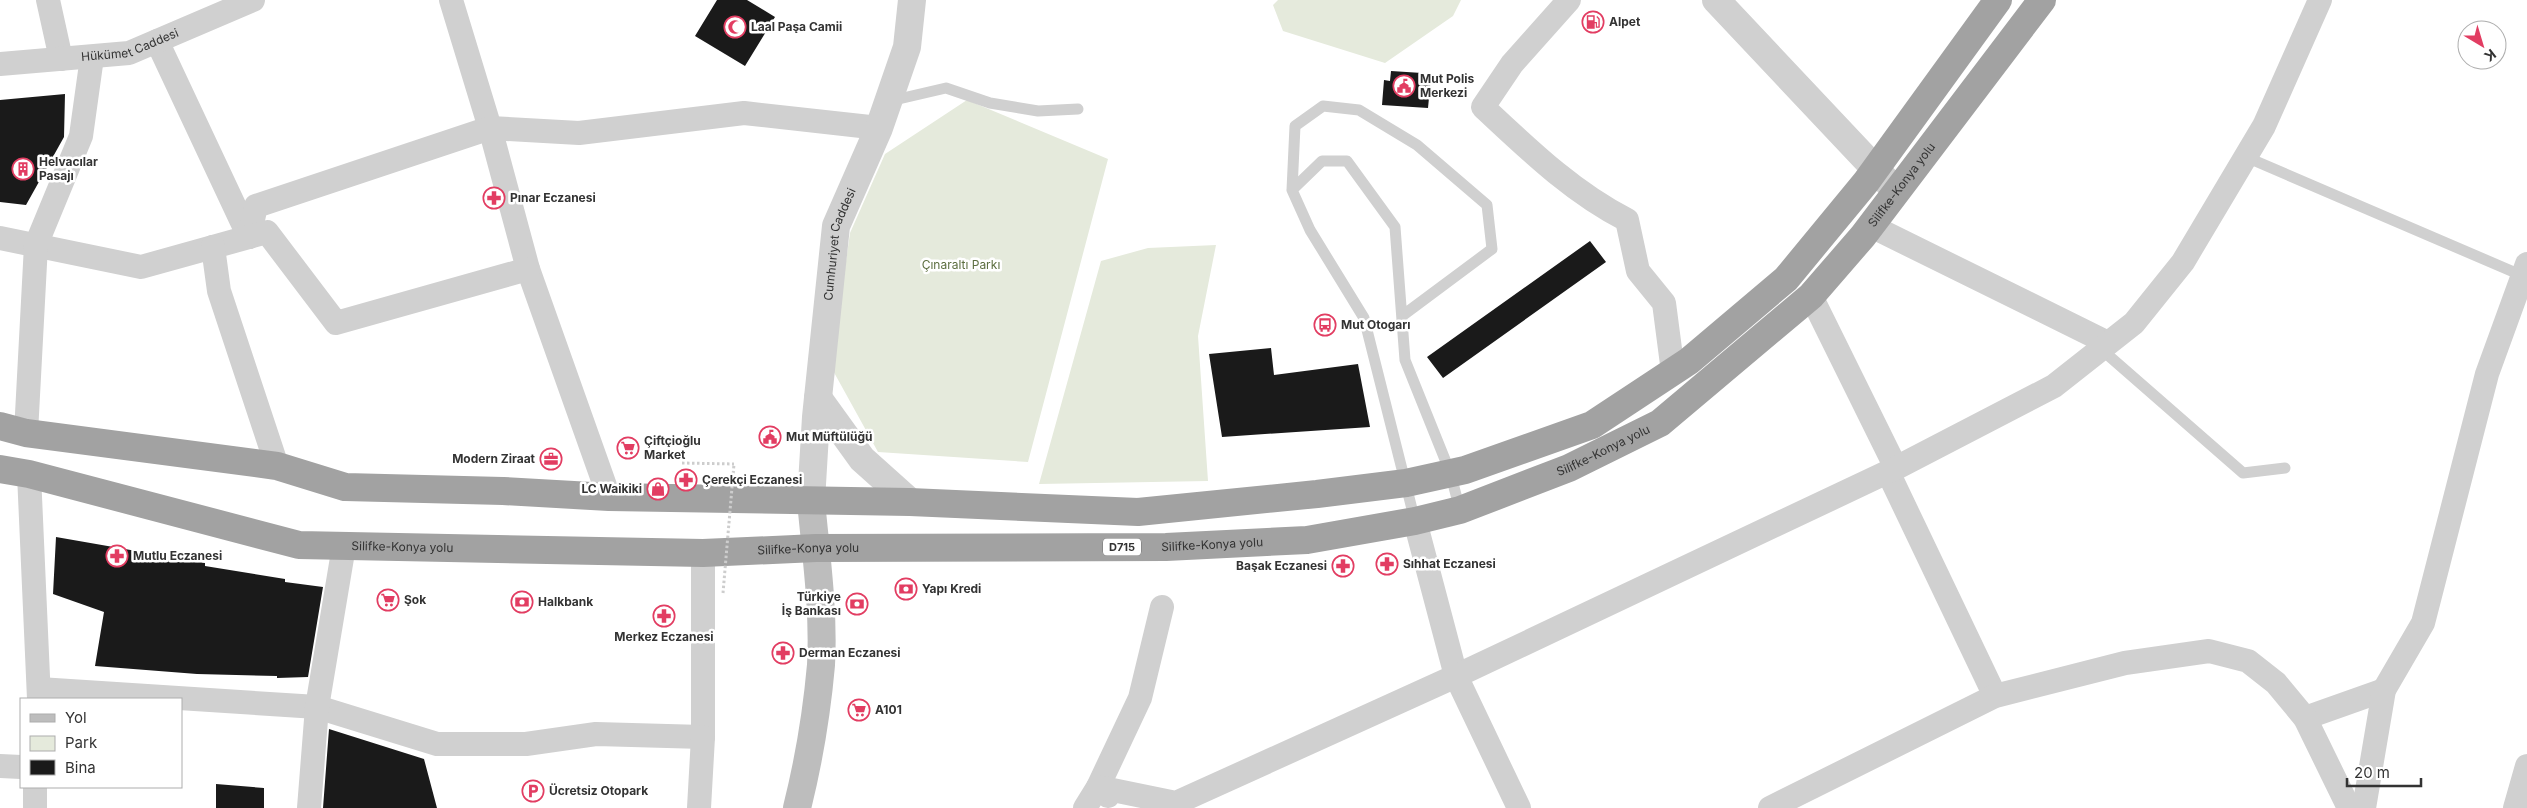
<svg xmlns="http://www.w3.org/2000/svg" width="2527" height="808" viewBox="0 0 2527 808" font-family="Inter,sans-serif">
	<rect width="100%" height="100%" fill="#fff"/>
	<path fill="#e5eadc" d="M 1278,0 L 1461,0 L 1453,16 L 1385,63 L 1283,31 L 1273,5 Z
		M 967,100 L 1108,159 L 1028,462 L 878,452 L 831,367 L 850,233 L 885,154 Z
		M 1216,245 L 1198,336 L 1208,481 L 1039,484 L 1101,261 L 1148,248 Z"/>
	<path fill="#1a1a1a" d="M 717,0 L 747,0 L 775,17 L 745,66 L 695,36 Z
		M 1391,71 L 1422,73 L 1422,76 L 1431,77 L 1428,108 L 1382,105 L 1384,80 L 1390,81 Z
		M 65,94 L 64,137 L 26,205 L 0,202 L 0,100 Z
		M 1590,241 L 1606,262 L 1443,378 L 1427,357 Z
		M 1271,348 L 1274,375 L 1358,364 L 1370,427 L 1222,437 L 1209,354 Z
		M 56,537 L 205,563 L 205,566 L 285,579 L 285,582 L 323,587 L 308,677 L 277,678 L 277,676 L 197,674 L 95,666 L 104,612 L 53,594 Z
		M 329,729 L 424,759 L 437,808 L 323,808 Z
		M 216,784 L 264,788 L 264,808 L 216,808 Z"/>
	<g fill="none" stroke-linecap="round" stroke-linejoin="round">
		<path stroke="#cdcdcd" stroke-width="3" stroke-dasharray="2.5 2.5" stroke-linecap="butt" d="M 682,463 L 734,464"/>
		<path stroke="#d0d0d0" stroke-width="11" d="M 890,101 L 946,88 L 990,103 L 1038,111 L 1078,109
			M 2246,157 L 2523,276
			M 1292,190 L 1295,126 L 1323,106 L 1359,110 L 1417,145 L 1487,205 L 1492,249 L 1402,316
			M 2101,349 L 2243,473 L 2285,468
			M 1415,521 L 1364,318 L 1310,230 L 1292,190 L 1322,161 L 1347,161 L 1395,227 L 1405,360 L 1450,472 L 1460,510"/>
		<g stroke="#d0d0d0" stroke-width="24">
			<path d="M 48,0 L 61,59"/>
			<path d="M 451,0 L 490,128 L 528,269 L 609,497"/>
			<path d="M 1569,0 L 1512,64 L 1483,107 C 1528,149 1572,192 1627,220 L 1638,271 L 1664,303 L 1673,372"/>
			<path d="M 157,41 L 249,237"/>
			<path id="s1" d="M 0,64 L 129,53 L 253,0"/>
			<path d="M 1871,226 L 2108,343"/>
			<path d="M 249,237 L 256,206 L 490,128 L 579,133 L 744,113 L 879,128"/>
			<path d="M 0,238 L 141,267 L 267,232 L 336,323 L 528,269"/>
			<path d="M 213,247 L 219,291 L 277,466"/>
			<path d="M 1811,296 L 1896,468"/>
			<path d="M 26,433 L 36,245 L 81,136 L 92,57"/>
			<path d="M 1888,472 L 1995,696"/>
			<path d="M 29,474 L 39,699"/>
			<path d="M 1415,521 L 1456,676 L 1519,808"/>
			<path d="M 39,689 L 317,707 L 437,744 L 526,744 L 596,734 L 703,737 L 703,553"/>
			<path d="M 2305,718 L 2384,690"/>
			<path d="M 0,766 L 21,767"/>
			<path d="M 1108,796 L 1098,787 L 1140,698 L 1162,607"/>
			<path d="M 35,808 L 35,787"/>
			<path d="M 309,808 L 317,707 L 344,546"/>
			<path d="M 699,808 L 703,737"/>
			<path d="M 1085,808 L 1098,787 L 1176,803 L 1456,676 L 1896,468 L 2054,386 L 2134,323 L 2183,262 L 2264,126 L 2320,0"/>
			<path d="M 1770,808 L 1995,696 L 2125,663 L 2209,651 L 2248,661 L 2276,683 L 2305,718 L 2349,808"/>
			<path d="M 2364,808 L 2384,690 L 2423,623 L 2487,374 L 2527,264"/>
			<path d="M 2515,808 L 2527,766"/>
		</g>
		<g stroke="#d0d0d0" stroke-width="28">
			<path d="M 1716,0 L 1896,191"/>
			<path d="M 818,398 L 862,459 L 910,502"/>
			<path id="s2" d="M 811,501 L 816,417 L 836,226 L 879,128 L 907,47 L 912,0"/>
		</g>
		<path stroke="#bdbdbd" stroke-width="28" d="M 797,808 C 808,764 817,710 821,665 C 824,611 816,555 811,501"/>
		<g stroke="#a2a2a2" stroke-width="28">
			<path d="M 0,426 L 26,433 L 277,466 L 345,487 L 503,491 L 609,497 L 910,502 L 1138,512 L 1317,494 L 1406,483 L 1465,470 L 1592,425 L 1689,361 L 1786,279 L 1866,182 L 1998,0"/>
			<path id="s3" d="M 0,469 L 29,474 L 299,545 L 703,553 L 816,548 L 1166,547 L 1307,540 L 1415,521 L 1460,510 L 1569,468 L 1660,423 L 1811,296 L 1863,236 L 2042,0"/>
		</g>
		<path stroke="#cdcdcd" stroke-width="3" stroke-dasharray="2.5 2.5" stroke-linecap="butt" d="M 723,593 L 734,464"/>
	</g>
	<defs>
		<g id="fuel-ring" transform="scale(1.125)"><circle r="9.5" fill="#fff" stroke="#e23d62" stroke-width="1.5"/><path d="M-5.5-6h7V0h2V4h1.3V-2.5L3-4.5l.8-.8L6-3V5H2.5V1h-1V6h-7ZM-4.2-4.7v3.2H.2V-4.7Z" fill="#e23d62"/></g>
		<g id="mosque-ring" transform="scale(1.125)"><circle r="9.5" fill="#fff" stroke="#e23d62" stroke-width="1.5"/><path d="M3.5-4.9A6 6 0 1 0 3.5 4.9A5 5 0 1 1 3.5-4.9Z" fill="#e23d62"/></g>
		<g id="civic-ring" transform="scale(1.125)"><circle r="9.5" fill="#fff" stroke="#e23d62" stroke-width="1.5"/><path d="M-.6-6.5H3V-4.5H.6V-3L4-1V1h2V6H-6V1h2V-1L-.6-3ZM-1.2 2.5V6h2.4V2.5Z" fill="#e23d62"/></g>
		<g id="building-ring" transform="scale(1.125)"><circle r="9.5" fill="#fff" stroke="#e23d62" stroke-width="1.5"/><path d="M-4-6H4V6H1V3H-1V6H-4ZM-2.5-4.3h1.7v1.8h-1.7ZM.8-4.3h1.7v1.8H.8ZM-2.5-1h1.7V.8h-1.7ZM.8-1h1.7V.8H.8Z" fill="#e23d62"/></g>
		<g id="pharmacy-ring" transform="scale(1.125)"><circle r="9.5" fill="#fff" stroke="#e23d62" stroke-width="1.5"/><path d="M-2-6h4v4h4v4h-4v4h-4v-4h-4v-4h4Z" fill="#e23d62"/></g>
		<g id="bus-ring" transform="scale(1.125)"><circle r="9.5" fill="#fff" stroke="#e23d62" stroke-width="1.5"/><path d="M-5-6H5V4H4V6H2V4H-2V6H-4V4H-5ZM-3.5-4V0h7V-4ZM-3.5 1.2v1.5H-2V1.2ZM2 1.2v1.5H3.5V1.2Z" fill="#e23d62"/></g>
		<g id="supermarket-ring" transform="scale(1.125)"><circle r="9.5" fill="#fff" stroke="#e23d62" stroke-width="1.5"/><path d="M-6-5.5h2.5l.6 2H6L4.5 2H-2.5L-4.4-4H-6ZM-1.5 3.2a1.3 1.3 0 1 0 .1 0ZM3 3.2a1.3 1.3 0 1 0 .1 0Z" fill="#e23d62"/></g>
		<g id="office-ring" transform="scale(1.125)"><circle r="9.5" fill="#fff" stroke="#e23d62" stroke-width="1.5"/><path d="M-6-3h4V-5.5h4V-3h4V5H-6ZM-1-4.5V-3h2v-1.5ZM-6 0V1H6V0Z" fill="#e23d62"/></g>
		<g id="shop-ring" transform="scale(1.125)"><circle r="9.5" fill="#fff" stroke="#e23d62" stroke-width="1.5"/><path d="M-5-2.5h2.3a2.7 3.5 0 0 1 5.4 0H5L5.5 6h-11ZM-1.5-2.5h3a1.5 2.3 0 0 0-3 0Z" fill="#e23d62"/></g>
		<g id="bank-ring" transform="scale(1.125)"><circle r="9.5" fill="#fff" stroke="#e23d62" stroke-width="1.5"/><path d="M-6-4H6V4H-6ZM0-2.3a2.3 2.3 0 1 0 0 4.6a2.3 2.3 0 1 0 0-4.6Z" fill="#e23d62"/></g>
		<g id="parking-ring" transform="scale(1.125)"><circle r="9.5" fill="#fff" stroke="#e23d62" stroke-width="1.5"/><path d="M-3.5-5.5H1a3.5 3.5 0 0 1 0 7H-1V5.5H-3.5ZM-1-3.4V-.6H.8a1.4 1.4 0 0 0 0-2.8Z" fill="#e23d62"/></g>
	</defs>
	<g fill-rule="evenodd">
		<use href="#fuel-ring" x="1593" y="22"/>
		<use href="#mosque-ring" x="735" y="27"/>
		<use href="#civic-ring" x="1404" y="86"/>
		<use href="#building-ring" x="23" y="169"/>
		<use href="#pharmacy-ring" x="494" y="198"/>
		<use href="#bus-ring" x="1325" y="325"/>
		<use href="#civic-ring" x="770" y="437"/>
		<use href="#supermarket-ring" x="628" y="448"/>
		<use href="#office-ring" x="551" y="459"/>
		<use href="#pharmacy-ring" x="686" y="480"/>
		<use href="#shop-ring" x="658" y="489"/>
		<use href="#pharmacy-ring" x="117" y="556"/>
		<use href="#pharmacy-ring" x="1387" y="564"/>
		<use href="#pharmacy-ring" x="1343" y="566"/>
		<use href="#bank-ring" x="906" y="589"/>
		<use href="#supermarket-ring" x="388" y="600"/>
		<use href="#bank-ring" x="522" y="602"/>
		<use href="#bank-ring" x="857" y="604"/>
		<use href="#pharmacy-ring" x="664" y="616"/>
		<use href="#pharmacy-ring" x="783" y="653"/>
		<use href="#supermarket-ring" x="859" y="710"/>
		<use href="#parking-ring" x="533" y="791"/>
	</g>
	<g text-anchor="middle" stroke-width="5" stroke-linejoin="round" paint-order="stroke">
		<rect fill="#fff" stroke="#707070" stroke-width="1" x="1103" y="538.5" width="38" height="17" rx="4"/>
		<g font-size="11" font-weight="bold" fill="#333">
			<text x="1122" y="551">D715</text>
		</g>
		<g font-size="12" font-weight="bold" fill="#333" stroke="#fff" text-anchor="start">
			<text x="1609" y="26">Alpet</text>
			<text x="751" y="31">Laal Paşa Camii</text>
			<text x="1420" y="83">Mut Polis<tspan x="1420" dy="14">Merkezi</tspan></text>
			<text x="39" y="166">Helvacılar<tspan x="39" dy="14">Pasajı</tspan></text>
			<text x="510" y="202">Pınar Eczanesi</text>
			<text x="1341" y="329">Mut Otogarı</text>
			<text x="786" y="441">Mut Müftülüğü</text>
			<text x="644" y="445">Çiftçioğlu<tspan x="644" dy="14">Market</tspan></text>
			<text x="535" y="463" text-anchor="end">Modern Ziraat</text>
			<text x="702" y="484">Çerekçi Eczanesi</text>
			<text x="642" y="493" text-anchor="end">LC Waikiki</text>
			<text x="133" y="560">Mutlu Eczanesi</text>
			<text x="1403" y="568">Sıhhat Eczanesi</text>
			<text x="1327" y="570" text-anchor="end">Başak Eczanesi</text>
			<text x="922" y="593">Yapı Kredi</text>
			<text x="841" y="601" text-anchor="end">Türkiye<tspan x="841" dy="14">İş Bankası</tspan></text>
			<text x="404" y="604">Şok</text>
			<text x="538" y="606">Halkbank</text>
			<text x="664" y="641" text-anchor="middle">Merkez Eczanesi</text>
			<text x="799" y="657">Derman Eczanesi</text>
			<text x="875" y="714">A101</text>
			<text x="549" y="795">Ücretsiz Otopark</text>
		</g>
		<g font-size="12" fill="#333" stroke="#fff">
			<text dy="4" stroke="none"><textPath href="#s1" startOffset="132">Hükümet Caddesi</textPath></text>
			<text dy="4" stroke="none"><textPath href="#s3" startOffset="2032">Silifke-Konya yolu</textPath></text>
			<text dy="4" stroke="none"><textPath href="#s2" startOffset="259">Cumhuriyet Caddesi</textPath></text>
			<text dy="4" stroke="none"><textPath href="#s3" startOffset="1628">Silifke-Konya yolu</textPath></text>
			<text dy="4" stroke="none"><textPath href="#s3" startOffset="1222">Silifke-Konya yolu</textPath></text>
			<text dy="4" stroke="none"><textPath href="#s3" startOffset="412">Silifke-Konya yolu</textPath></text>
			<text dy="4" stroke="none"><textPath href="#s3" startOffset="818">Silifke-Konya yolu</textPath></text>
		</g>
		<g font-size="12" fill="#5d6f40" stroke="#fff">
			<text x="961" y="269">Çınaraltı Parkı</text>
		</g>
	</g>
	<rect x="20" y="698" width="162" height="90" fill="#ffffff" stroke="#adadad"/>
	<rect x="30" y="714" width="25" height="8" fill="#bdbdbd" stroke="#adadad"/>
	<text x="65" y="723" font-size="15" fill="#333333">Yol</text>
	<rect x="30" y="736" width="25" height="15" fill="#e5eadc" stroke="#adadad"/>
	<text x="65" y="748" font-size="15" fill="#333333">Park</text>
	<rect x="30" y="760" width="25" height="15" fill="#1a1a1a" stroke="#adadad"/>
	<text x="65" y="773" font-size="15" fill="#333333">Bina</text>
	<g transform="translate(2482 45) rotate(142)"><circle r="24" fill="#ffffff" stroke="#adadad"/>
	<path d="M0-4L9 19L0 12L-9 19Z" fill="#e23d62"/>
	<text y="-8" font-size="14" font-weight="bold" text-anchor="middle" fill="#333333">K</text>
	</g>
	<path d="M2347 778v8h74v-8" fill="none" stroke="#333333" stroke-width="2.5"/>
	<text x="2354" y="778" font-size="15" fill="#333333" stroke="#ffffff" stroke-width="4" paint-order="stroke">20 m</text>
</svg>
